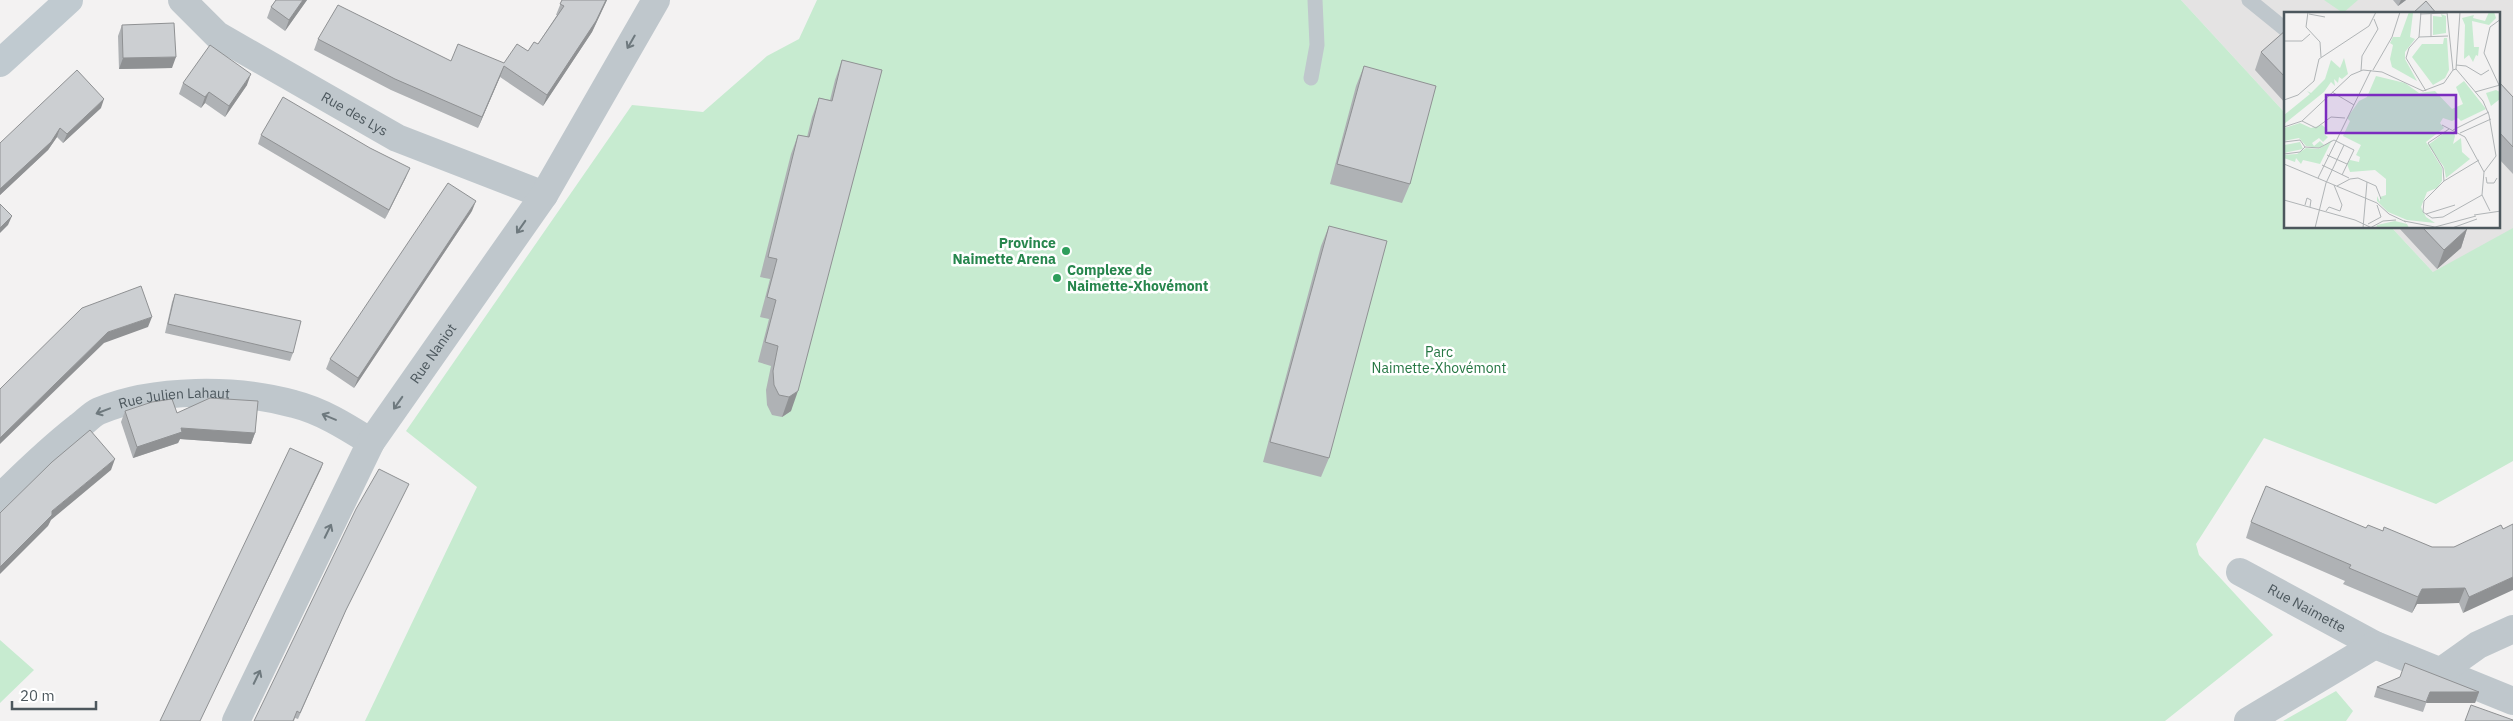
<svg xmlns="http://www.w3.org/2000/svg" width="2513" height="721" viewBox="0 0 2513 721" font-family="'IBM Plex Sans',sans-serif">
	<rect width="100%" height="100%" fill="#f3f2f2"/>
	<path fill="#e4e3e3" d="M 2181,0 L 2513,0 L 2513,274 L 2447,287 L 2392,228 L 2499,228 L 2499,14 L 2286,14 L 2285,113 Z"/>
	<path fill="#c7ebd0" d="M 817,0 L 2181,0 L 2285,113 L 2286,228 L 2392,228 L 2433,272 L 2513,228 L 2513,461 L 2436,504 L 2264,438 L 2196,544 L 2199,555 L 2273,635 L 2165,721 L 365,721 L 477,487 L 406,431 L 632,105 L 703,112 L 767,56 L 799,39 Z
		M 2324,0 L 2358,0 L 2343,13 Z
		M 0,640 L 34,670 L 0,703 Z
		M 2336,691 L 2353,711 L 2346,721 L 2283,721 Z"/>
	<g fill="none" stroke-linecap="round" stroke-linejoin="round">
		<path stroke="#bfc7cc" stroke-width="15" d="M 2249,0 L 2286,30
			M 1311,78 L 1317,45 L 1315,0"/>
		<g stroke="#bfc7cc" stroke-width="28">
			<path id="s1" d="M 182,0 L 217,35 L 397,138 L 544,195"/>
			<path id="s2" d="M 0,498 C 25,473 50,449 78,427 C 85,422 92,414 99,411 C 154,388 237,388 294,404 C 322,411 347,427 371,442"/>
			<path id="s3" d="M 2240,572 L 2375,645 L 2513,701"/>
			<path d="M 2440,672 L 2478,645 L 2513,629"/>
			<path id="s4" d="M 236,721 L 371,442 L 544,195 L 656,0"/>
			<path d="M 2248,721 L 2375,645"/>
		</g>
		<path stroke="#c0cad0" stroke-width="28" d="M 0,63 L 69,0"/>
	</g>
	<path fill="#afb2b5" d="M 276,0 L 307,0 L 285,31 L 267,18 L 271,7 Z
		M 562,0 L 607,0 L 592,32 L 543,106 L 500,77 L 478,128 L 391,90 L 314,50 L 318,39 L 451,61 L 504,63 L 528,51 L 538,44 L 557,15 L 556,15 Z
		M 2393,0 L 2406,0 L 2398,6 Z
		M 122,25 L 172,68 L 119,69 L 118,36 Z
		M 2286,30 L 2286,104 L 2255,70 L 2261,52 Z
		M 842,60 L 791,411 L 782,417 L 772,415 L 767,405 L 766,390 L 771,366 L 758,362 L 769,319 L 760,317 L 770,279 L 760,277 L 791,154 L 798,135 L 807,137 L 812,117 L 819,98 L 830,100 L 835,80 Z
		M 1364,66 L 1410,184 L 1402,203 L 1330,184 L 1356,86 Z
		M 2499,82 L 2513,97 L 2513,174 L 2499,159 Z
		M 183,83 L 247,85 L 225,117 L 205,103 L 201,108 L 179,94 Z
		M 101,108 L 63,143 L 57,137 L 48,150 L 0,195 L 0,143 Z
		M 261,135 L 406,177 L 385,219 L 258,144 Z
		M 472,211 L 354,388 L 326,369 L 330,359 Z
		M 1329,226 L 1329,458 L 1321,477 L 1263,462 L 1321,246 Z
		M 2399,228 L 2466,228 L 2467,229 L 2461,248 L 2437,269 Z
		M 175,294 L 293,353 L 290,361 L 165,333 L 172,302 Z
		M 125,411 L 177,413 L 255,433 L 251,444 L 180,439 L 178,443 L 133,458 L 121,422 Z
		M 406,490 L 343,616 L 298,719 L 295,718 L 294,721 L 254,721 Z
		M 2251,522 L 2366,528 L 2383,531 L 2432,547 L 2454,547 L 2503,529 L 2463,613 L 2459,603 L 2417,604 L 2412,613 L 2343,584 L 2345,581 L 2246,538 Z
		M 2400,677 L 2479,692 L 2475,703 L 2426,703 L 2423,712 L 2374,697 L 2377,687 Z"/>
	<path fill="#8f9193" d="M 303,0 L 307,0 L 285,31 L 289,20 Z
		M 606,0 L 607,0 L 592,32 L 543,106 L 547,95 Z
		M 2401,0 L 2406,0 L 2398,6 Z
		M 176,57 L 172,68 L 119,69 L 123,58 Z
		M 504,66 L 500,77 L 478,128 L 482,117 Z
		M 251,74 L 247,85 L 225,117 L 229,106 Z
		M 209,92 L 205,103 L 201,108 L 205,97 Z
		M 104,99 L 101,108 L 63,143 L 67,134 Z
		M 60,128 L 57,137 L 48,150 L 0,195 L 0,189 Z
		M 410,168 L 406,177 L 385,219 L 389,210 Z
		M 476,201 L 472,211 L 354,388 L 358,378 Z
		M 12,216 L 8,225 L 0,233 L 0,228 Z
		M 2467,229 L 2461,248 L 2437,269 L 2444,250 Z
		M 152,317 L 148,327 L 104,343 L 0,444 L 0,438 L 108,332 Z
		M 798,391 L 791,411 L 782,417 L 789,397 Z
		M 181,428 L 255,433 L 251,444 L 180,439 L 178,443 L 133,458 L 137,447 Z
		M 115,459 L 111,470 L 51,520 L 48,526 L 0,574 L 0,567 L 52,511 Z
		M 323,463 L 321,469 L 200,721 Z
		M 409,484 L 343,616 L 298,719 L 346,610 Z
		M 2513,577 L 2513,590 L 2463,613 L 2469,597 Z
		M 2465,588 L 2459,603 L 2417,604 L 2412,613 L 2418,597 L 2422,589 Z
		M 2430,692 L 2479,692 L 2475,703 L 2426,703 L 2423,712 Z"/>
	<path fill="#cccfd2" stroke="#8f9193" d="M 276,0 L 303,0 L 289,20 L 271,7 Z
		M 562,0 L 606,0 L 596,21 L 547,95 L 504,66 L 482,117 L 395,79 L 318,39 L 338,5 L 451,61 L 458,44 L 504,63 L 517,44 L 528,51 L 534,42 L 538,44 L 564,6 L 560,4 Z
		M 2426,1 L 2437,14 L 2412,14 Z
		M 174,23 L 176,57 L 123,58 L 122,25 Z
		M 2286,30 L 2286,78 L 2261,52 Z
		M 210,45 L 251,74 L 229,106 L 209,92 L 205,97 L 183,83 Z
		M 842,60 L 882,70 L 798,391 L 789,397 L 779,395 L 774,385 L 773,371 L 778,346 L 765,342 L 776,300 L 767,297 L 777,259 L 768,257 L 798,135 L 809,137 L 819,98 L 832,101 Z
		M 1364,66 L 1436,86 L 1410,184 L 1337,164 Z
		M 77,70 L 104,99 L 67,134 L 60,128 L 51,142 L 0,189 L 0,143 Z
		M 2499,82 L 2513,97 L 2513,147 L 2499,132 Z
		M 283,97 L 370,148 L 410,168 L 389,210 L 261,135 Z
		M 448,183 L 476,201 L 358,378 L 330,359 Z
		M 0,204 L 12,216 L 0,228 Z
		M 1329,226 L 1387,241 L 1329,458 L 1270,442 Z
		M 2423,228 L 2466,228 L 2467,229 L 2444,250 Z
		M 141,286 L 152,317 L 108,332 L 0,438 L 0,389 L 82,308 Z
		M 175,294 L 301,321 L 293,353 L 168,324 Z
		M 210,398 L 258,401 L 255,433 L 181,428 L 182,432 L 137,447 L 125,411 L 152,402 L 172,399 L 177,413 Z
		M 90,430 L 115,459 L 52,511 L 52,515 L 0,567 L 0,513 L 52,462 Z
		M 290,448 L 323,463 L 200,721 L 160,721 Z
		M 379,469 L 409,484 L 346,610 L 300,713 L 297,711 L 293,721 L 254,721 L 356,509 Z
		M 2266,486 L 2366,528 L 2368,525 L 2383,531 L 2384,527 L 2432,547 L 2454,547 L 2501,525 L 2503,529 L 2513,524 L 2513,577 L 2469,597 L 2465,588 L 2422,589 L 2418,597 L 2349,568 L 2351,565 L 2251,522 Z
		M 2405,663 L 2479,692 L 2430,692 L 2426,702 L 2377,687 L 2400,677 Z
		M 2471,705 L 2513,720 L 2513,721 L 2465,721 Z"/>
	<defs><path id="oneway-shaft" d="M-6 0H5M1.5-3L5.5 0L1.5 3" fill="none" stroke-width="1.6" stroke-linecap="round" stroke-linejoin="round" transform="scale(1.25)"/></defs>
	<g stroke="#6e797e">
		<use href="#oneway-shaft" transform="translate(631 42) rotate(120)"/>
		<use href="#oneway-shaft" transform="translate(521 227) rotate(125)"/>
		<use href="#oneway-shaft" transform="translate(398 403) rotate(125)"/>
		<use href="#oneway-shaft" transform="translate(103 411) rotate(159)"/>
		<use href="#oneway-shaft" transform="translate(329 417) rotate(-157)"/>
		<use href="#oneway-shaft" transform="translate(328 531) rotate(-64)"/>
		<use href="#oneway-shaft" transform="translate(257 677) rotate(-64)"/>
	</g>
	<g fill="#2e9e5b" stroke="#fff" stroke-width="2">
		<circle cx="1066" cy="251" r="5"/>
		<circle cx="1057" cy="278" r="5"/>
	</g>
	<g text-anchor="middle" stroke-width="5" stroke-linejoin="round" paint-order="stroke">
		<g font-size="14" fill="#4c575d" stroke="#fff">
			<text dy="5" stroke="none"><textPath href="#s1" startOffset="208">Rue des Lys</textPath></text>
			<text dy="5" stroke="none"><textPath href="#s4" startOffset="418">Rue Naniot</textPath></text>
			<text dy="5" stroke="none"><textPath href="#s2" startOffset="209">Rue Julien Lahaut</textPath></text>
			<text dy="5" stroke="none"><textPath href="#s3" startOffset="76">Rue Naimette</textPath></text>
		</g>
		<g font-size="14" font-weight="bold" fill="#27864d" stroke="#fff" text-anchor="end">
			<text x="1056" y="248">Province<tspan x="1056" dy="16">Naimette Arena</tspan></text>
			<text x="1067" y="275" text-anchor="start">Complexe de<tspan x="1067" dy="16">Naimette-Xhovémont</tspan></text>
		</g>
		<g font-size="14" fill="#247642" stroke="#fff">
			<text x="1439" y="357">Parc<tspan x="1439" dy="16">Naimette-Xhovémont</tspan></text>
		</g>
	</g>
	<g transform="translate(2284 12)">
		<rect width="216" height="216" fill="#f3f2f2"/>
		<path d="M 125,0 L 129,1 L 126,25 L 131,27 L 121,40 L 121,47 L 133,69 L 108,55 L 106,47 L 109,33 L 106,31 L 109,25 L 116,25 ZM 205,0 L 210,0 L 212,6 L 205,13 L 188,9 L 190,35 L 195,35 L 194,44 L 192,43 L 189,50 L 185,43 L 180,47 L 181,13 L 178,6 L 190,3 L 189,6 L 201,9 ZM 157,2 L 162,4 L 162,21 L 149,23 L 149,4 L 158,5 ZM 160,26 L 163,26 L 165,58 L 161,66 L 149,73 L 128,45 L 138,32 L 159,32 ZM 60,46 L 64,62 L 58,67 L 55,65 L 54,71 L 50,67 L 51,74 L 47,70 L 40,80 L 0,112 L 0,103 L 26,82 L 23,79 L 27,81 L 41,67 L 47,48 L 56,56 ZM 92,64 L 121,71 L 135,81 L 151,79 L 168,97 L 179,92 L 172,75 L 180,69 L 202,97 L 177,109 L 174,106 L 168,109 L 159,106 L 156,111 L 160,116 L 142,130 L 158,156 L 158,169 L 153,176 L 143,180 L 137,195 L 142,205 L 151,211 L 123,208 L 104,200 L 93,189 L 93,184 L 96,190 L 96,185 L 102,183 L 102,167 L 91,158 L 66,160 L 63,152 L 66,148 L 75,150 L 76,145 L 72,143 L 77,133 L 59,124 L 66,109 L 63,106 L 75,89 L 83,85 ZM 212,78 L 216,80 L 216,87 L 207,94 L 202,81 ZM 16,111 L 27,116 L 38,113 L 44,118 L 40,122 L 44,125 L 39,130 L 35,126 L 28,131 L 30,134 L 36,129 L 40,133 L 35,136 L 22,134 L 15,126 L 0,129 L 0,116 ZM 163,119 L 163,122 L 170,121 L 171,124 L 169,132 L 177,126 L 178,140 L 186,147 L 162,166 L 160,155 L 144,133 ZM 48,128 L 36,152 L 19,148 L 17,152 L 12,146 L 11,150 L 0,146 L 0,143 L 13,142 L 22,136 L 35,137 ZM 16,130 L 19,137 L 0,141 L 0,133 ZM 111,209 L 123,212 L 125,216 L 92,216 L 93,213 Z" fill="#c7ebd0"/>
		<path fill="none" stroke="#b0b4b6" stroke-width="1" d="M 24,0 L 22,15 L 36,30 L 37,45M 163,0 L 169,58 L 172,57 L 176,0M 25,2 L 41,5M 136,2 L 163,1M 147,2 L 147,25M 135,25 L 125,36 L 122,46 L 142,79M 135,25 L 164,24M 135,25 L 137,0M 0,29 L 18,29 L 26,22M 172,53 L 182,54 L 197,63 L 205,58M 172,57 L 199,89 L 205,103 L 212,144 L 200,160M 89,58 L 108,25 L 116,0M 77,59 L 78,44 L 94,17 L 90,7M 215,73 L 200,41 L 206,15 L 217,7M 48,80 L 70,93M 191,80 L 216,73M 0,88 L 14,83 L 30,69 L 35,47 L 85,14 L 92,0M 18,109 L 32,116 L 47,105 L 61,106M 158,113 L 181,125 L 200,160M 0,115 L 18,109 L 67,63 L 79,58 L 98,60 L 139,79 L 160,71 L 169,58M 169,118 L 205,100M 176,121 L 207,107M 50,128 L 70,138 L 58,163M 0,130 L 16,128 L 21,135 L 16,140 L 0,142M 21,135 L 35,136 L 50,128M 43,143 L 63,152M 195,148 L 160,169 L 140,189 L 139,200 L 148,206 L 159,205 L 198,183M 0,152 L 93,191 L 105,202 L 122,210M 38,153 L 65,166M 200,160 L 198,183 L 206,199M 202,165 L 203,171 L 210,171 L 213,166M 34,166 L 87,58M 160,169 L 159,156 L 144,131 L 165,117M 53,174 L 66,167 L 74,166 L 92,174 L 97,187M 0,188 L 71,208 L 88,216M 21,193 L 23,186 L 27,188 L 26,195M 42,199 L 45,195 L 56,199 L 58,193 L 50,173M 142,202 L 171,193M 190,203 L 217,199M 120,209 L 151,215 L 192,204M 84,212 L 97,205 L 93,193M 31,216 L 42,171 L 60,133M 79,216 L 83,170M 86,216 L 99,209 L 112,208M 168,216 L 193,207"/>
		<path fill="#7b2cbf" fill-opacity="0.15" stroke="#7b2cbf" stroke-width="2.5" d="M 42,83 L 172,83 L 172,121 L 42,121 Z"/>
		<rect width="216" height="216" fill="none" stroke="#4c575d" stroke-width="2.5"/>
	</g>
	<path d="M12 701v8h84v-8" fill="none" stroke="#4c575d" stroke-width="2.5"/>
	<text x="20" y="701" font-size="15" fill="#4c575d" stroke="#ffffff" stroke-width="4" paint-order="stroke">20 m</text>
</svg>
